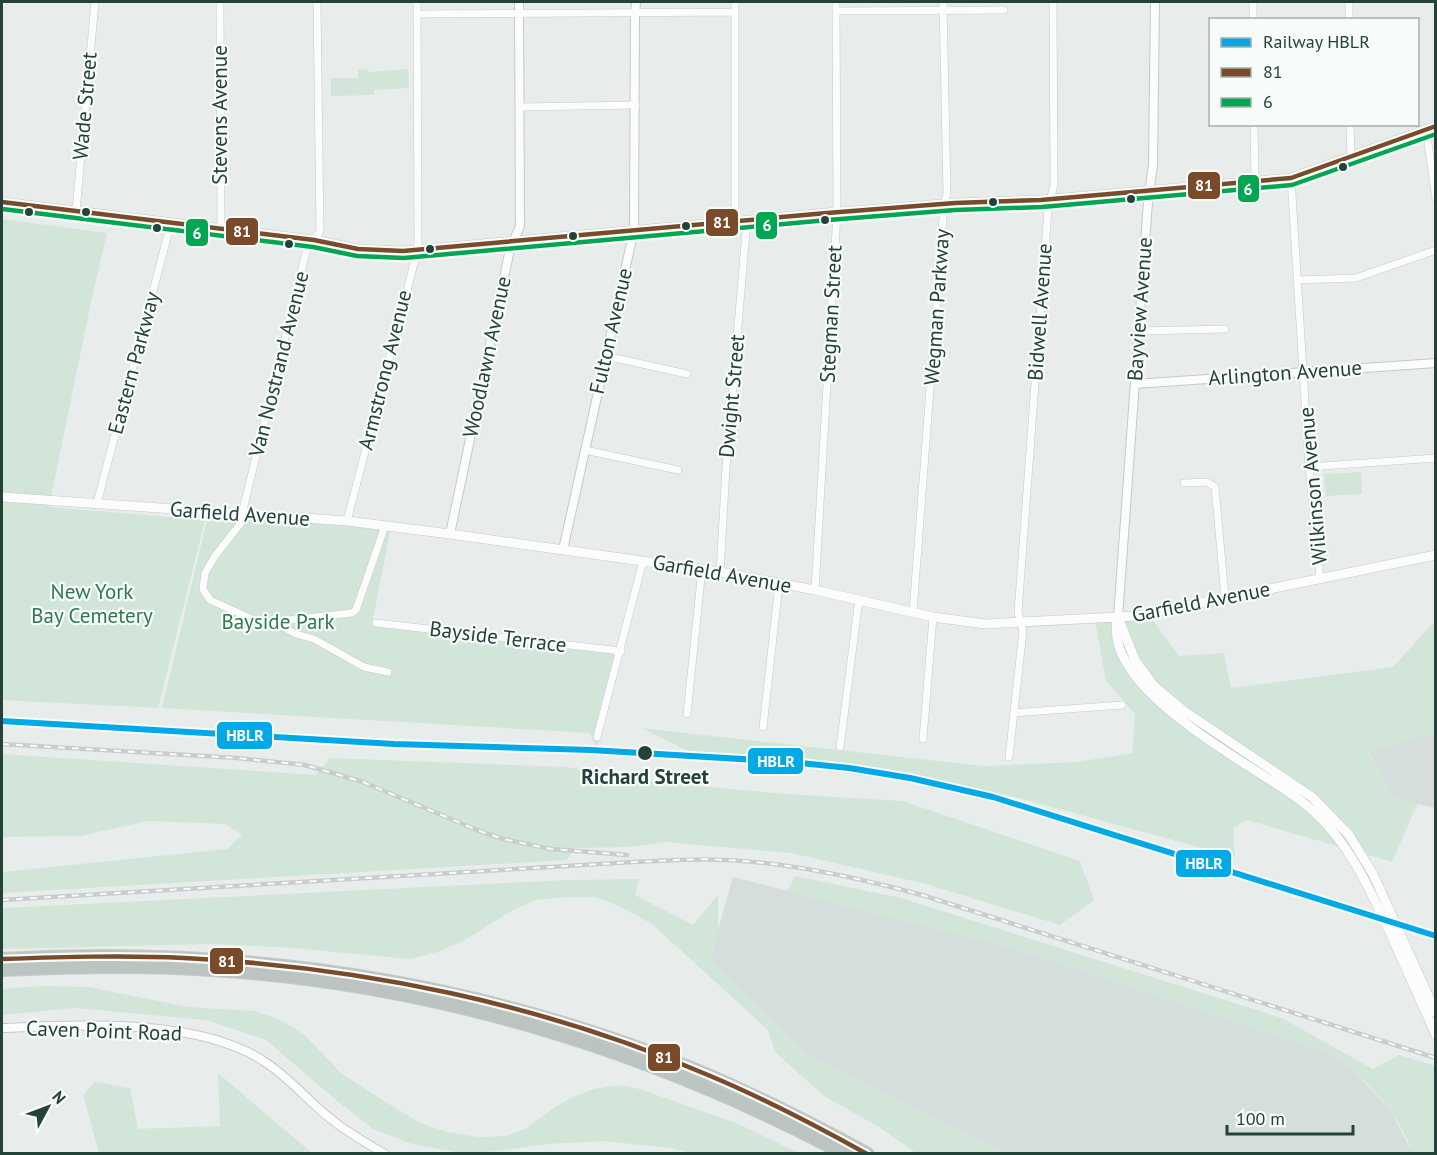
<svg xmlns="http://www.w3.org/2000/svg" width="1437" height="1155" viewBox="0 0 1437 1155" font-family="'PT Sans',sans-serif">
	<rect width="100%" height="100%" fill="#e8edeb"/>
	<path fill="#d6dedb" d="M 1435,733 L 1435,808 L 1394,799 L 1368,750 Z
		M 733,877 L 1017,949 L 1330,1053 L 1352,1069 L 1390,1110 L 1413,1153 L 1007,1153 L 808,1056 L 710,958 Z"/>
	<path fill="#d1e6d8" d="M 368,69 L 368,72 L 408,69 L 409,88 L 374,90 L 374,95 L 331,96 L 331,78 L 358,78 L 358,70 Z
		M 2,219 L 107,233 L 91,302 L 49,507 L 205,520 L 158,708 L 2,700 Z
		M 1361,472 L 1362,494 L 1326,496 L 1324,474 Z
		M 221,514 L 391,527 L 372,624 L 620,654 L 597,748 L 589,733 L 162,708 L 208,516 Z
		M 1150,616 L 1179,656 L 1224,653 L 1231,688 L 1393,667 L 1432,624 L 1435,623 L 1435,733 L 1368,751 L 1394,799 L 1418,803 L 1392,862 L 1247,820 L 1233,828 L 1235,857 L 1015,797 L 690,752 L 641,728 L 983,766 L 1078,762 L 1132,753 L 1135,714 L 1106,681 L 1095,620 Z
		M 2,754 L 316,775 L 330,758 L 567,767 L 622,779 L 786,794 L 903,801 L 1080,861 L 1094,900 L 1060,925 L 926,884 L 791,853 L 665,842 L 630,847 L 575,848 L 567,860 L 2,893 L 2,872 L 227,849 L 242,835 L 225,824 L 148,821 L 80,836 L 2,837 Z
		M 795,876 L 901,898 L 1282,1018 L 1373,1069 L 1399,1055 L 1435,1066 L 1435,1153 L 1413,1153 C 1398,1111 1365,1078 1330,1053 L 1017,949 L 787,891 Z
		M 639,879 L 635,895 L 693,925 L 718,895 L 718,933 L 711,958 L 808,1056 L 1007,1153 L 916,1153 L 879,1127 L 824,1096 L 775,1052 L 768,1030 L 652,924 L 621,907 L 595,897 L 565,897 L 536,900 L 515,909 L 463,941 L 437,952 L 410,959 L 293,948 L 215,944 L 2,949 L 2,908 L 567,880 Z
		M 41,986 L 89,987 L 188,1007 L 255,1011 L 280,1020 L 304,1034 L 341,1073 L 365,1089 L 418,1122 L 447,1132 L 479,1137 L 507,1136 L 527,1128 L 555,1107 L 573,1097 L 594,1089 L 618,1085 L 640,1089 L 741,1125 L 798,1153 L 690,1153 L 671,1148 L 602,1141 L 549,1144 L 481,1153 L 460,1153 L 412,1144 L 373,1129 L 336,1100 L 266,1040 L 206,1020 L 75,1008 L 2,1015 L 2,989 Z
		M 218,1073 L 312,1153 L 99,1153 L 83,1095 L 95,1082 L 130,1088 L 138,1129 L 220,1126 Z"/>
	<g fill="none" stroke-linecap="round" stroke-linejoin="round">
		<g stroke="#c5cac8" stroke-width="8">
			<path id="minor" d="M 220,2 L 221,229
				M 735,2 L 735,221
				M 1253,2 L 1253,20
				M 1349,2 L 1349,20
				M 837,11 L 1004,10
				M 417,14 L 735,12
				M 520,107 L 636,105
				M 1254,124 L 1255,181
				M 1350,124 L 1351,158
				M 1426,129 L 1436,199
				M 1291,178 L 1309,467 L 1320,578
				M 76,211 L 95,2
				M 1298,280 L 1356,278 L 1436,250
				M 1139,331 L 1225,329
				M 606,356 L 687,374
				M 585,450 L 678,470
				M 1309,467 L 1436,458
				M 1184,483 L 1207,482 L 1215,487 L 1225,597
				M 97,503 L 171,223
				M 242,514 L 306,252 L 320,231 L 317,2
				M 248,514 L 215,556 L 205,573 L 203,589 L 210,600 L 261,623 L 352,613 L 356,610 L 385,526
				M 347,521 L 418,248 L 417,2
				M 720,572 L 726,467 L 747,220
				M 815,590 L 837,213 L 836,2
				M 913,612 L 944,205 L 947,193 L 943,2
				M 273,622 L 296,634 L 314,639 L 364,667 L 388,672
				M 376,623 L 621,651
				M 1014,713 L 1122,705
				M 687,714 L 702,569
				M 763,727 L 779,584
				M 597,737 L 643,561
				M 923,739 L 933,617
				M 840,747 L 859,599
				M 1009,757 L 1023,631 L 1018,612 L 1048,209 L 1054,185 L 1053,2"/>
		</g>
		<g stroke="#c5cac8" stroke-width="10">
			<path id="tertiary" d="M 2,202 L 314,240 L 358,249 L 403,251 L 827,213 L 955,203 L 1041,200 L 1291,178 L 1436,126
				M 1135,384 L 1436,363
				M 450,534 L 510,249 L 520,226 L 519,2
				M 563,550 L 634,230 L 635,13 L 636,2
				M 1118,617 L 1148,202 L 1153,164 L 1155,2
				M 2,1028 C 80,1025 198,1017 265,1062 C 290,1078 308,1101 331,1119 C 348,1133 366,1143 385,1154"/>
		</g>
		<g stroke="#c3cbc8" stroke-width="10">
			<path id="secondary" d="M 2,497 L 347,521 L 450,534 L 720,572 L 815,590 L 933,617 L 985,624 L 1137,616 L 1436,555
				M 1118,617 C 1098,689 1253,764 1301,801 C 1346,835 1368,885 1391,935 C 1406,968 1421,1001 1436,1035
				M 1118,617 L 1135,660 L 1154,686 L 1184,711 L 1312,797 L 1349,835 L 1373,874 L 1436,1013"/>
		</g>
		<g stroke="#c3ccc9" stroke-width="14">
			<path id="motorway" d="M 2,959 C 245,945 480,980 706,1074 C 761,1098 815,1125 868,1154
				M 2,970 C 66,967 131,965 196,969 C 424,981 643,1047 844,1154"/>
		</g>
		<use href="#minor" stroke="#fcfcfc" stroke-width="7"/>
		<use href="#tertiary" stroke="#fcfcfc" stroke-width="8"/>
		<use href="#secondary" stroke="#fcfcfc" stroke-width="9"/>
		<use href="#motorway" stroke="#bcc4c2" stroke-width="12"/>
		<g stroke="#c9cdcc" stroke-width="4.5">
			<path id="rail" d="M 2,744 L 237,758 L 305,765 L 363,782 L 477,830 L 503,839 L 551,849 L 627,855
				M 2,900 L 633,862 C 664,861 695,858 726,860 C 792,863 858,878 922,895 L 1436,1058"/>
		</g>
		<use href="#rail" stroke="#f7fbf9" stroke-width="2" stroke-dasharray="7" stroke-linecap="butt"/>
		<g stroke="#f7fbf9" stroke-width="9">
			<path id="bus-1" d="M 2,202 L 314,240 L 358,249 L 403,251 L 827,213 L 955,203 L 1041,200 L 1291,178 L 1436,126
				M 2,959 C 62,957 123,955 184,958 C 363,967 543,1004 708,1075 C 763,1098 815,1125 867,1154"/>
		</g>
		<g stroke="#f7fbf9" stroke-width="9">
			<path id="bus-2" d="M 2,209 L 313,247 L 357,256 L 404,258 L 828,220 L 955,210 L 1042,207 L 1292,185 L 1436,134"/>
		</g>
		<use href="#bus-1" stroke="#7a4b2a" stroke-width="4.5"/>
		<use href="#bus-2" stroke="#00a651" stroke-width="4.5"/>
		<g stroke="#f7fbf9" stroke-width="10">
			<path id="rail-1" d="M 2,721 L 394,744 L 591,750 L 791,762 L 849,768 L 910,778 L 993,797 L 1436,936"/>
		</g>
		<use href="#rail-1" stroke="#02a9e6" stroke-width="6"/>
	</g>
	<g fill="#24423a" stroke="#f7fbf9" stroke-width="2">
		<circle cx="1343" cy="167" r="5"/>
		<circle cx="1131" cy="199" r="5"/>
		<circle cx="993" cy="202" r="5"/>
		<circle cx="29" cy="212" r="5"/>
		<circle cx="86" cy="212" r="5"/>
		<circle cx="825" cy="220" r="5"/>
		<circle cx="686" cy="226" r="5"/>
		<circle cx="157" cy="228" r="5"/>
		<circle cx="573" cy="236" r="5"/>
		<circle cx="289" cy="244" r="5"/>
		<circle cx="430" cy="249" r="5"/>
		<circle cx="645" cy="753" r="8"/>
	</g>
	<g text-anchor="middle" stroke-width="4.5" stroke-linejoin="round" paint-order="stroke">
		<g font-size="21" fill="#24423a" stroke="#f7fbf9">
			<text transform="translate(85 106) rotate(-85)" y="7">Wade Street</text>
			<text transform="translate(220 115) rotate(-90)" y="7">Stevens Avenue</text>
			<text transform="translate(937 307) rotate(-86)" y="7">Wegman Parkway</text>
			<text transform="translate(1140 309) rotate(-86)" y="7">Bayview Avenue</text>
			<text transform="translate(1040 312) rotate(-86)" y="7">Bidwell Avenue</text>
			<text transform="translate(831 314) rotate(-87)" y="7">Stegman Street</text>
			<text transform="translate(611 331) rotate(-77)" y="7">Fulton Avenue</text>
			<text transform="translate(487 357) rotate(-78)" y="7">Woodlawn Avenue</text>
			<text transform="translate(134 363) rotate(-75)" y="7">Eastern Parkway</text>
			<text transform="translate(279 364) rotate(-76)" y="7">Van Nostrand Avenue</text>
			<text transform="translate(385 370) rotate(-76)" y="7">Armstrong Avenue</text>
			<text transform="translate(1285 373) rotate(-4)" y="7">Arlington Avenue</text>
			<text transform="translate(732 396) rotate(-85)" y="7">Dwight Street</text>
			<text transform="translate(1313 486) rotate(-95)" y="7">Wilkinson Avenue</text>
			<text transform="translate(240 514) rotate(4)" y="7">Garfield Avenue</text>
			<text transform="translate(722 574) rotate(10)" y="7">Garfield Avenue</text>
			<text transform="translate(1201 602) rotate(-11)" y="7">Garfield Avenue</text>
			<text transform="translate(498 637) rotate(7)" y="7">Bayside Terrace</text>
			<text transform="translate(104 1031) rotate(2)" y="7">Caven Point Road</text>
		</g>
		<g font-size="21" fill="#2d7a4b" stroke="#f7fbf9">
			<text x="92" y="599">New York<tspan x="92" dy="24">Bay Cemetery</tspan></text>
			<text x="278" y="629">Bayside Park</text>
		</g>
		<g font-size="21" font-weight="bold" fill="#24423a" stroke="#f7fbf9">
			<text x="645" y="784">Richard Street</text>
		</g>
	</g>
	<g stroke="#f7fbf9" stroke-width="2">
		<rect x="1187" y="171" width="34" height="29" rx="6" fill="#7a4b2a"/>
		<rect x="1237" y="174" width="23" height="29" rx="6" fill="#00a651"/>
		<rect x="705" y="208" width="34" height="29" rx="6" fill="#7a4b2a"/>
		<rect x="755" y="211" width="23" height="29" rx="6" fill="#00a651"/>
		<rect x="225" y="217" width="34" height="29" rx="6" fill="#7a4b2a"/>
		<rect x="185" y="218" width="24" height="29" rx="6" fill="#00a651"/>
		<rect x="216" y="721" width="57" height="29" rx="6" fill="#02a9e6"/>
		<rect x="747" y="747" width="57" height="28" rx="6" fill="#02a9e6"/>
		<rect x="1175" y="849" width="57" height="29" rx="6" fill="#02a9e6"/>
		<rect x="209" y="947" width="35" height="28" rx="6" fill="#7a4b2a"/>
		<rect x="647" y="1043" width="34" height="29" rx="6" fill="#7a4b2a"/>
	</g>
	<g font-size="16" text-anchor="middle" font-weight="bold" fill="#fff">
		<text x="1204" y="191">81</text>
		<text x="1248" y="195">6</text>
		<text x="722" y="228">81</text>
		<text x="767" y="231">6</text>
		<text x="242" y="237">81</text>
		<text x="197" y="239">6</text>
		<text x="245" y="741">HBLR</text>
		<text x="776" y="767">HBLR</text>
		<text x="1204" y="869">HBLR</text>
		<text x="227" y="967">81</text>
		<text x="664" y="1063">81</text>
	</g>
	<rect width="1437" height="1155" fill="none" stroke="#24423a" stroke-width="6"/>
	<rect x="1209" y="18" width="210" height="108" fill="#f7fbf9" stroke="#a3b1ad" stroke-width="1.5"/>
	<rect x="1221" y="38" width="30" height="9" fill="#02a9e6" stroke="#a3b1ad" stroke-width="1.5"/>
	<text x="1263" y="48" font-size="18" fill="#24423a">Railway HBLR</text>
	<rect x="1221" y="68" width="30" height="9" fill="#7a4b2a" stroke="#a3b1ad" stroke-width="1.5"/>
	<text x="1263" y="78" font-size="18" fill="#24423a">81</text>
	<rect x="1221" y="98" width="30" height="9" fill="#00a651" stroke="#a3b1ad" stroke-width="1.5"/>
	<text x="1263" y="108" font-size="18" fill="#24423a">6</text>
	<g transform="translate(48 1107) rotate(49)" stroke="#f7fbf9" stroke-width="4.5" paint-order="stroke">
	<path d="M0-4.5L10 22L0 15L-10 22Z" fill="#24423a"/>
	<text y="-9" font-size="16" font-weight="bold" text-anchor="middle" fill="#24423a">N</text>
	</g>
	<path d="M1227 1125v9h126v-9" fill="none" stroke="#24423a" stroke-width="3"/>
	<text x="1236" y="1125" font-size="18" fill="#24423a" stroke="#f7fbf9" stroke-width="4.5" paint-order="stroke">100 m</text>
</svg>
